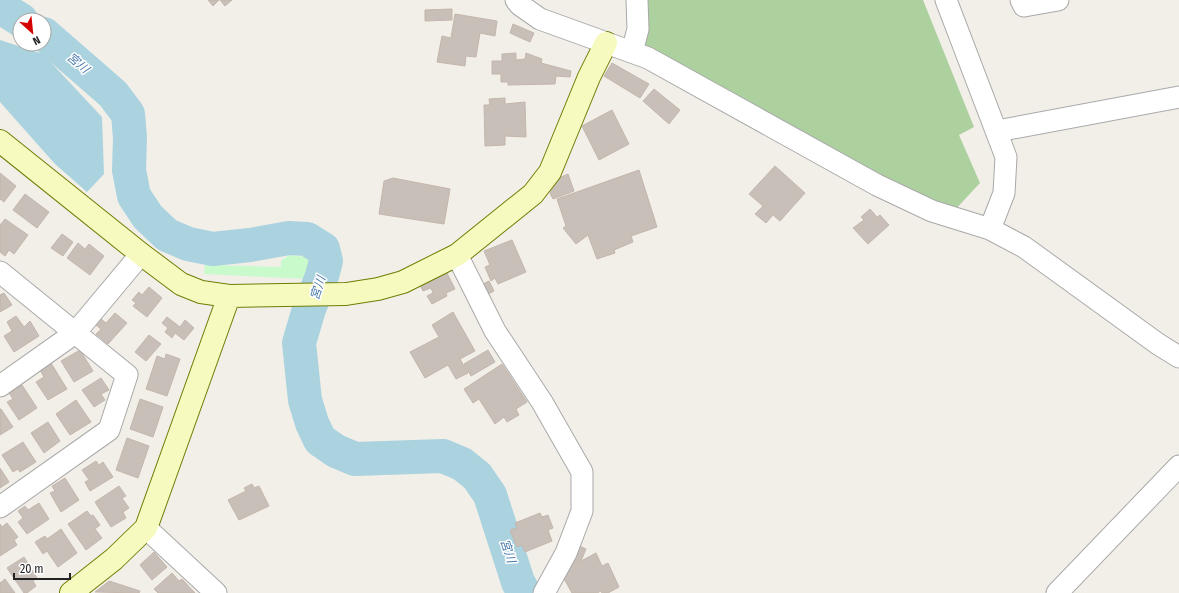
<svg xmlns="http://www.w3.org/2000/svg" width="1179" height="593" viewBox="0 0 1179 593" font-family="'Fira Sans Condensed','Noto Sans JP',sans-serif">
	<rect width="100%" height="100%" fill="#f2efe9"/>
	<path fill="#add19e" d="M 647,0 L 923,0 L 974,127 L 959,135 L 980,183 L 953,212 L 852,163 L 645,48 Z"/>
	<path fill="#c8facc" d="M 289,255 L 306,257 L 310,264 L 309,279 L 204,274 L 205,265 L 281,267 L 281,261 Z"/>
	<path fill="#aad3df" d="M 0,40 L 43,54 L 102,117 L 104,174 L 87,192 L 55,164 L 0,102 Z"/>
	<g fill="none" stroke-linecap="round" stroke-linejoin="round">
		<path stroke="#aad3df" stroke-width="34" d="M 0,7 L 21,20
			M 44,34 L 113,94 L 128,114 L 130,138 L 129,170 L 134,196 L 148,217 L 167,235 L 188,244 L 213,249 L 250,245 L 289,238 L 307,239 L 323,249 L 326,261 L 322,276 L 309,309 L 299,343 L 305,400 L 312,423 L 320,440 L 336,451 L 355,459 L 443,456 L 462,464 L 477,476 L 490,495 L 518,582 L 524,593"/>
	</g>
	<path fill="#c7bfb8" stroke="#c4b6ab" d="M 208,0 L 219,0 L 213,6 Z
		M 220,0 L 232,0 L 225,6 Z
		M 452,9 L 452,20 L 425,21 L 425,10 Z
		M 455,14 L 497,21 L 495,36 L 480,33 L 476,57 L 466,56 L 465,66 L 437,62 L 442,36 L 451,38 Z
		M 513,24 L 534,33 L 530,42 L 510,33 Z
		M 516,53 L 516,60 L 525,59 L 526,53 L 542,59 L 541,63 L 571,71 L 570,77 L 556,76 L 555,84 L 508,85 L 508,82 L 501,82 L 501,74 L 492,74 L 492,61 L 502,61 L 502,54 Z
		M 612,63 L 649,84 L 640,98 L 604,76 Z
		M 654,89 L 680,110 L 669,124 L 643,101 Z
		M 505,98 L 505,104 L 525,102 L 526,137 L 505,136 L 505,145 L 485,146 L 484,105 L 490,105 L 489,99 Z
		M 612,110 L 629,144 L 599,160 L 582,126 Z
		M 775,166 L 805,193 L 780,221 L 773,215 L 766,223 L 755,214 L 763,206 L 749,194 Z
		M 639,170 L 657,227 L 631,236 L 633,242 L 614,250 L 615,253 L 597,259 L 588,235 L 576,244 L 563,228 L 566,226 L 557,199 Z
		M 0,173 L 16,186 L 4,202 L 0,199 Z
		M 568,174 L 574,191 L 553,199 L 550,193 L 559,178 Z
		M 393,178 L 450,189 L 444,224 L 379,214 L 384,181 Z
		M 25,194 L 49,212 L 37,228 L 13,210 Z
		M 870,209 L 877,217 L 880,215 L 889,225 L 868,244 L 853,228 L 864,220 L 861,217 Z
		M 5,219 L 28,235 L 14,254 L 9,250 L 5,256 L 0,252 L 0,225 Z
		M 62,234 L 73,242 L 63,256 L 51,248 Z
		M 512,240 L 526,272 L 498,284 L 495,278 L 491,281 L 485,267 L 490,265 L 484,251 Z
		M 78,243 L 85,249 L 89,244 L 104,256 L 90,275 L 67,258 Z
		M 445,269 L 455,289 L 446,293 L 447,296 L 432,304 L 427,296 L 433,293 L 431,288 L 423,291 L 419,283 Z
		M 489,281 L 494,291 L 480,298 L 475,288 Z
		M 149,287 L 162,298 L 147,317 L 133,306 L 136,303 L 132,300 L 139,292 L 142,295 Z
		M 4,293 L 12,305 L 0,312 L 0,295 Z
		M 453,312 L 475,351 L 460,359 L 468,373 L 456,379 L 448,365 L 425,378 L 410,352 L 439,337 L 432,325 Z
		M 115,313 L 127,323 L 108,344 L 96,334 L 101,329 L 96,325 L 101,319 L 106,323 Z
		M 16,316 L 24,327 L 30,321 L 39,336 L 14,352 L 4,336 L 12,331 L 7,322 Z
		M 167,317 L 180,327 L 185,320 L 194,328 L 184,340 L 175,333 L 172,338 L 165,332 L 168,328 L 162,323 Z
		M 149,335 L 161,344 L 146,361 L 135,352 Z
		M 80,350 L 93,371 L 74,382 L 61,361 Z
		M 488,350 L 495,362 L 471,376 L 464,364 Z
		M 166,354 L 180,359 L 167,396 L 146,389 L 157,356 L 165,359 Z
		M 51,363 L 67,389 L 48,400 L 36,382 L 44,377 L 40,370 Z
		M 502,364 L 527,402 L 516,409 L 519,415 L 507,422 L 504,417 L 495,424 L 479,399 L 473,403 L 464,389 Z
		M 101,378 L 109,390 L 101,394 L 105,400 L 94,407 L 82,390 Z
		M 22,385 L 37,408 L 19,420 L 7,402 L 13,399 L 9,393 Z
		M 140,399 L 163,407 L 153,437 L 130,429 Z
		M 76,400 L 91,422 L 70,435 L 56,414 Z
		M 0,409 L 1,409 L 13,427 L 0,435 Z
		M 48,422 L 60,441 L 44,453 L 31,433 Z
		M 127,438 L 149,446 L 138,478 L 116,470 Z
		M 23,442 L 36,462 L 20,472 L 18,469 L 13,472 L 2,455 Z
		M 96,461 L 99,465 L 103,462 L 113,477 L 90,491 L 85,482 L 89,480 L 82,470 Z
		M 0,468 L 9,482 L 0,488 Z
		M 65,478 L 79,500 L 61,512 L 50,493 L 55,491 L 52,486 Z
		M 252,484 L 254,488 L 259,486 L 269,506 L 239,520 L 228,500 L 246,491 L 244,488 Z
		M 119,486 L 126,496 L 122,498 L 129,508 L 123,512 L 126,518 L 111,527 L 95,502 Z
		M 39,503 L 49,519 L 27,534 L 18,522 L 23,518 L 18,511 L 25,506 L 28,510 Z
		M 87,511 L 91,516 L 93,515 L 100,525 L 95,529 L 102,538 L 86,550 L 68,524 Z
		M 540,513 L 542,517 L 548,515 L 553,528 L 548,530 L 552,541 L 525,552 L 522,545 L 517,547 L 510,530 L 517,528 L 515,523 Z
		M 7,523 L 18,537 L 14,540 L 17,545 L 0,556 L 0,524 L 2,527 Z
		M 61,529 L 77,553 L 58,567 L 47,551 L 43,554 L 35,542 L 45,536 L 47,539 Z
		M 577,545 L 586,549 L 581,561 L 596,553 L 602,566 L 608,563 L 619,587 L 608,593 L 602,593 L 601,591 L 597,593 L 572,593 L 562,575 Z
		M 154,552 L 167,567 L 152,580 L 140,565 Z
		M 24,557 L 37,578 L 33,581 L 36,586 L 27,593 L 24,593 L 7,568 Z
		M 172,573 L 179,581 L 182,579 L 195,593 L 158,593 L 154,589 Z
		M 5,579 L 15,593 L 0,593 L 0,583 Z
		M 109,581 L 140,591 L 139,593 L 95,592 Z"/>
	<g fill="none" stroke-linecap="round" stroke-linejoin="round">
		<g stroke="#a9a9a9" stroke-width="23">
			<path id="street" d="M 516,0 L 520,5 L 540,19 L 648,58 L 877,185 L 932,211 L 990,229 L 1024,247 L 1158,344 L 1179,357
				M 946,0 L 1006,157 L 1004,193 L 990,229
				M 1021,0 L 1024,6 L 1058,0
				M 632,52 L 638,29 L 637,0
				M 997,131 L 1179,97
				M 457,255 L 495,331 L 542,402 L 582,472 L 582,511 L 566,553 L 544,593
				M 0,272 L 127,375 L 109,430 L 0,507
				M 0,386 L 75,333 L 141,254
				M 146,528 L 216,593
				M 1057,593 L 1179,466"/>
		</g>
		<g stroke="#707d05" stroke-width="24">
			<path id="secondary" d="M 0,141 L 141,254 L 181,284 L 201,292 L 229,296 L 346,294 L 378,289 L 403,282 L 457,255 L 533,194 L 550,172 L 589,77 L 606,43
				M 71,593 L 114,559 L 146,528 L 229,296"/>
		</g>
		<use href="#street" stroke="#fff" stroke-width="21"/>
		<use href="#secondary" stroke="#f7fabf" stroke-width="22"/>
	</g>
	<g text-anchor="middle" stroke-width="3" stroke-linejoin="round" paint-order="stroke">
		<g font-size="12" font-style="italic" fill="#4a7aab" stroke="#fff">
			<text transform="translate(78 63) rotate(41)" y="4">宮川</text>
			<text transform="translate(318 288) rotate(-72)" y="4">宮川</text>
			<text transform="translate(508 551) rotate(72)" y="4">宮川</text>
		</g>
	</g>
	<g transform="translate(32 32) rotate(153)"><circle r="19" fill="#ffffff" stroke="#a7a7a7"/>
	<path d="M0-3L7 15L0 10L-7 15Z" fill="#d40000"/>
	<text y="-6" font-size="11" font-weight="bold" text-anchor="middle" fill="#222222">N</text>
	</g>
	<path d="M14 573v6h56v-6" fill="none" stroke="#222222" stroke-width="2"/>
	<text x="20" y="573" font-size="12" fill="#222222" stroke="#ffffff" stroke-width="3" paint-order="stroke">20 m</text>
</svg>
